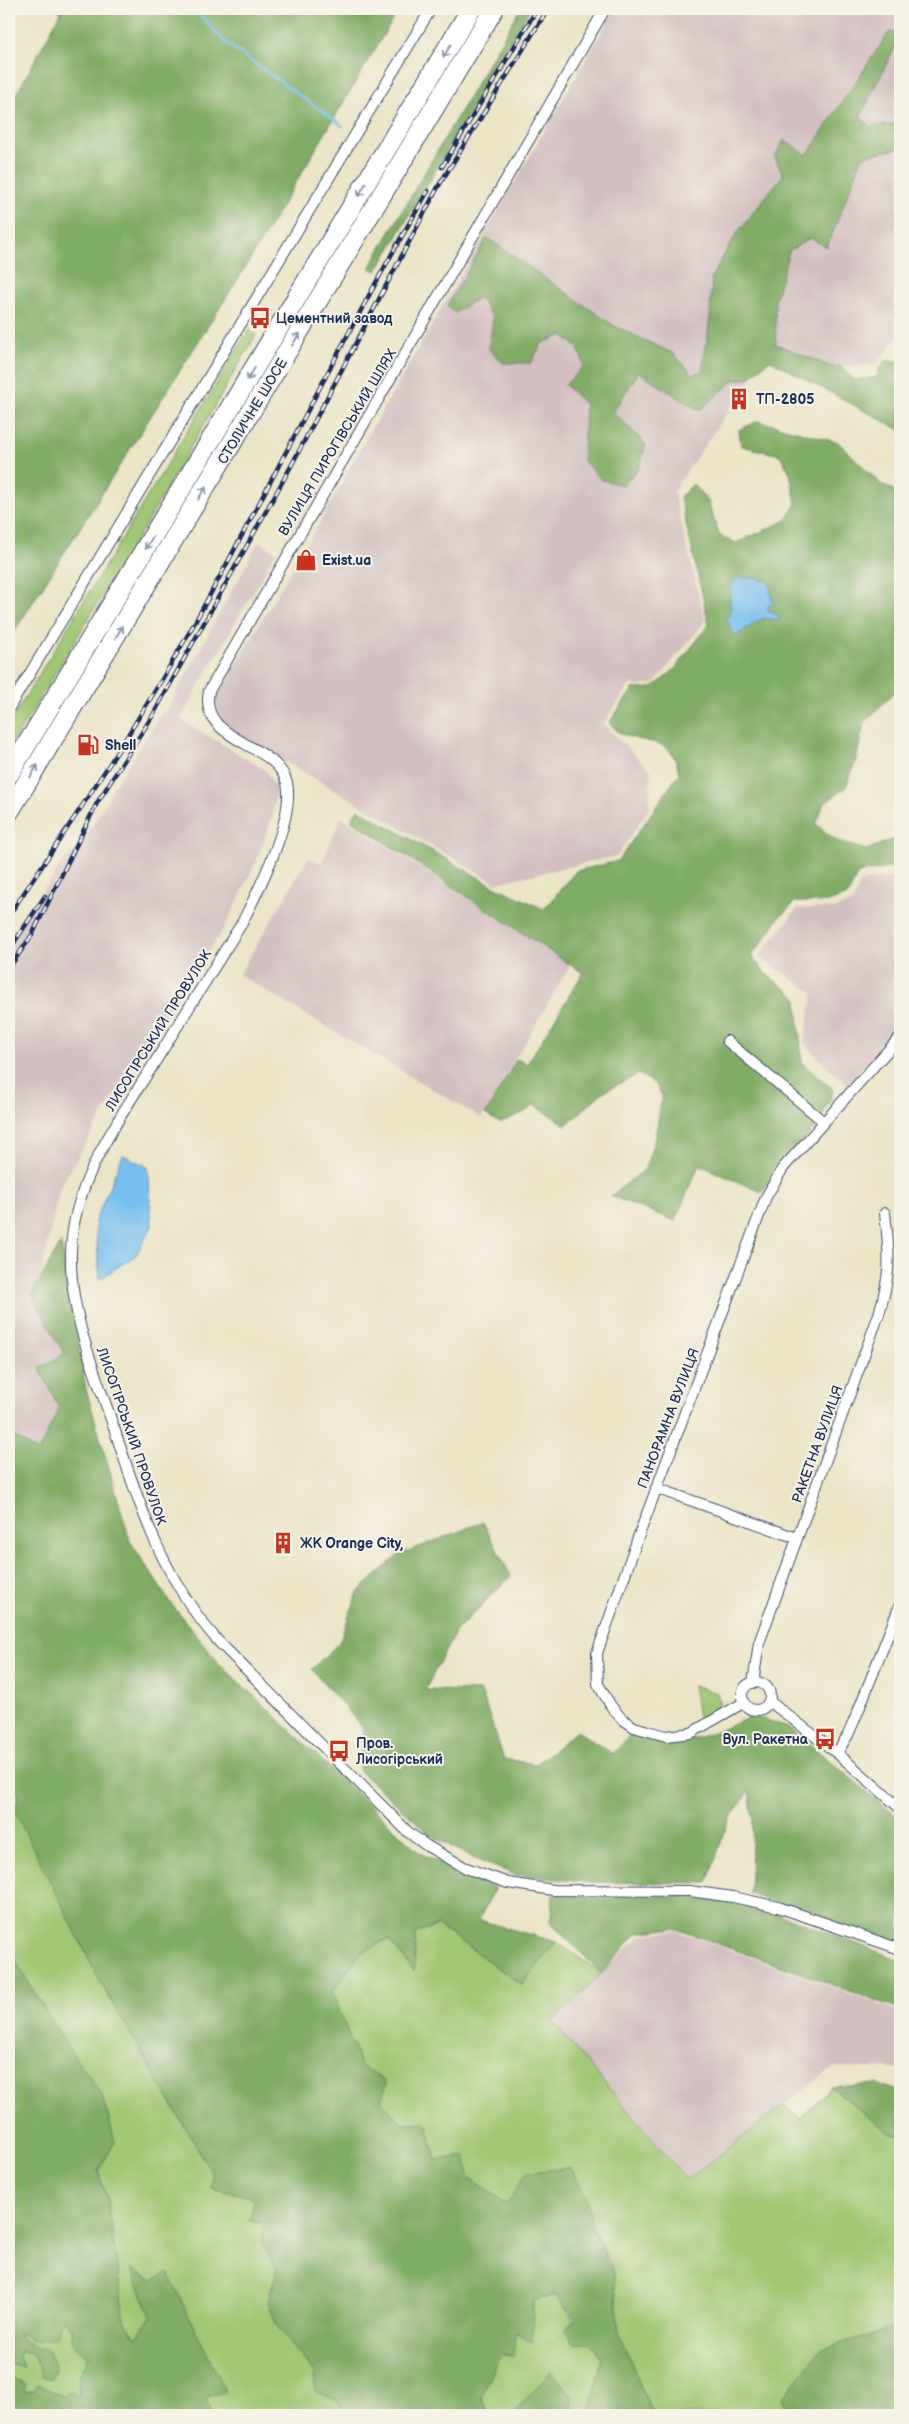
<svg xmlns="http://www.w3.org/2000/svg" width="909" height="2424" viewBox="0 0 909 2424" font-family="'Balsamiq Sans',sans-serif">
	<rect width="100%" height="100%" fill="#f7f3e8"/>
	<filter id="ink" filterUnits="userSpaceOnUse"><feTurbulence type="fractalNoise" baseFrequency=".02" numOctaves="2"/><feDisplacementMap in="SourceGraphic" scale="10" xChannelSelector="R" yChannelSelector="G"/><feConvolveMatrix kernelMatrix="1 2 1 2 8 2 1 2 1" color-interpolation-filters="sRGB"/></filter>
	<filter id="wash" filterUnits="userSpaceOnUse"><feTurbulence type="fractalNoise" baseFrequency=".0096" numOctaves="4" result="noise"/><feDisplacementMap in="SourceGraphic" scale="20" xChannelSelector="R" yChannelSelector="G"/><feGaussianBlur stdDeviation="1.12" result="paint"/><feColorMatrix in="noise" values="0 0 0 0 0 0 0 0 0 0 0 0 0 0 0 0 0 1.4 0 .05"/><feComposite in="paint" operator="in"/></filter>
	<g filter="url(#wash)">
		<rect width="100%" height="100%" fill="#ebe4c6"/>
		<path fill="#d2bfc0" d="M 615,9 L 900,9 L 900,333 L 877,364 L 832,367 L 775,344 L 673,491 L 705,621 L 654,684 L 637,686 L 631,683 L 603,724 L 651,771 L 649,809 L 617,856 L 496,883 L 215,721 L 216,698 L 345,479 L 344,477 Z
			M 259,541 L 276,552 L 180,719 L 266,771 L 276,789 L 273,813 L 259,856 L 227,923 L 194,974 L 147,1040 L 60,1187 L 37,1293 L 85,1407 L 109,1496 L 9,1473 L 9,940 L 70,851 L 77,855 L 117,782 L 163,712 L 166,712 Z
			M 341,817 L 571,964 L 481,1118 L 239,975 L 308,858 L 322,863 Z
			M 900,870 L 900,1021 L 847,1086 L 804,1043 L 813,993 L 759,957 L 798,908 L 834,909 L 853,902 L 861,882 L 892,877 Z
			M 674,1930 L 898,2011 L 895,2020 L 900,2021 L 900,2069 L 834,2067 L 687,2180 L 551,2021 L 640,1936 Z"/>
		<path fill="#a0c773" stroke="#5e7b68" d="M 249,330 L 256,335 L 146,524 L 9,749 L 9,724 Z
			M 693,1685 L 717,1693 L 721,1711 L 699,1723 Z
			M 9,1781 L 19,1793 L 16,1812 L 103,1987 L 213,2175 L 211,2187 L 256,2198 L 265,2224 L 261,2244 L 277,2270 L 268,2302 L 277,2325 L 314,2373 L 316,2392 L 338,2401 L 348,2415 L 209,2415 L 211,2411 L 205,2398 L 224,2391 L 152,2280 L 132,2269 L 151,2316 L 137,2338 L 124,2320 L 108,2202 L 98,2171 L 115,2142 L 102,2095 L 65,2043 L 9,1950 Z
			M 438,1925 L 522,1985 L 556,1942 L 602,1973 L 552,2021 L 687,2180 L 784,2105 L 800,2119 L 831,2087 L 900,2140 L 900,2326 L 822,2349 L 783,2397 L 790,2415 L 653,2415 L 619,2334 L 614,2273 L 592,2227 L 587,2198 L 507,2204 L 468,2176 L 436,2160 L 426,2122 L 403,2124 L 381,2102 L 386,2082 L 361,2066 L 332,1992 L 361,1953 L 388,1939 L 414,1971 L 415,1933 Z
			M 555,2295 L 602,2358 L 590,2415 L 573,2415 L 572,2396 L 551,2372 L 517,2410 L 515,2415 L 490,2415 L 481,2397 L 501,2355 L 516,2332 L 532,2342 L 533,2301 Z
			M 64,2318 L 90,2357 L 79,2377 L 79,2396 L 65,2397 L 38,2384 L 35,2390 L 24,2392 L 23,2384 L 9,2378 L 9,2364 L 23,2368 L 19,2357 L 21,2350 L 33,2353 L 43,2377 L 33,2347 L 17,2335 L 59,2325 Z"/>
		<path fill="#80ac65" stroke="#4e6e62" d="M 57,9 L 399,9 L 245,268 L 9,640 L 9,108 L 61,12 Z
			M 520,9 L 530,9 L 377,271 L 369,268 Z
			M 889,32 L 900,33 L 900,37 L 860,117 L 871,126 L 900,124 L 900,148 L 863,156 L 827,247 L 810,238 L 789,251 L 775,301 L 776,344 L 832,367 L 841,366 L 854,380 L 877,377 L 879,369 L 885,361 L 900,361 L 900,430 L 770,360 L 749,378 L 734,380 L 699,411 L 639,372 L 613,412 L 646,444 L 639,468 L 623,485 L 602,480 L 583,461 L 585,404 L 565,385 L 584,366 L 578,348 L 563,335 L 542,343 L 531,363 L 503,363 L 489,349 L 493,318 L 479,297 L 455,313 L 447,306 L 487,238 L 613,325 L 674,354 L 692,374 L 702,371 L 710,318 L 712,276 L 737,233 L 783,175 L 775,157 L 784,140 L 807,155 Z
			M 758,421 L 838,442 L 881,484 L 900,493 L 900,687 L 864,723 L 856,761 L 846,787 L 824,804 L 816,824 L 837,841 L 866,850 L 894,839 L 900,839 L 900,862 L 893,867 L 858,873 L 848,895 L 828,902 L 795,902 L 778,919 L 752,956 L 764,972 L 797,998 L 802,1063 L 833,1089 C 829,1118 782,1167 762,1192 L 699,1165 L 675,1221 L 611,1196 L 645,1169 L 655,1138 L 662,1096 L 655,1084 L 639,1074 L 603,1092 L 566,1125 L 534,1105 L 525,1112 L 500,1123 L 485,1114 L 517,1059 L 527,1064 L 583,973 L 351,820 L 358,809 L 492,885 L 544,909 L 576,871 L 618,861 L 679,774 C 673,736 653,746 624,735 C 619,733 613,727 609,723 L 633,689 L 652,688 L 673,671 L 709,625 L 680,497 L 693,484 L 708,501 L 719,535 L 736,543 L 785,521 L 796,504 L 790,473 L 780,455 L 741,446 L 739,430 Z
			M 61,1242 L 86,1389 L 130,1541 L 169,1601 L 218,1662 L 420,1853 L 495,1888 L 479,1920 L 556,1942 L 522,1985 L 438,1925 L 416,1933 L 414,1971 L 388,1939 L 361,1953 L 332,1992 L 361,2066 L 386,2082 L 381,2102 L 403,2124 L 426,2122 L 436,2160 L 466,2156 L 468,2176 L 507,2204 L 527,2172 L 571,2168 L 587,2198 L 592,2227 L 614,2273 L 619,2334 L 653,2415 L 590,2415 L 602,2358 L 590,2343 L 573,2344 L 565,2329 L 576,2320 L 555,2295 L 533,2301 L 532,2342 L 516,2332 L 513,2356 L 501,2355 L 481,2397 L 490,2415 L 348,2415 L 338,2401 L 316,2392 L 314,2373 L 277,2325 L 268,2302 L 277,2270 L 261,2244 L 265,2224 L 249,2221 L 255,2198 L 211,2188 L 213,2175 L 103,1987 L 15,1812 L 19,1793 L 9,1781 L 9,1433 L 38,1452 L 59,1408 L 40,1368 L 64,1354 L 32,1294 Z
			M 483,1522 L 511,1576 L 456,1631 L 425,1690 L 481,1691 L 504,1759 L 536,1764 L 577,1731 L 613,1754 L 634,1730 L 678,1743 L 711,1734 L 753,1716 L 789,1727 L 900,1819 L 900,1946 L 750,1894 L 753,1820 L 749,1791 L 729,1820 L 707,1883 L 585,1882 L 516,1875 L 477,1860 L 433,1837 L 359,1771 L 363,1728 L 312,1669 L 339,1643 L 358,1592 L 398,1555 Z
			M 553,1895 L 689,1896 L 765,1909 L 900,1960 L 900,2009 L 674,1928 L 637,1933 L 602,1973 L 550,1923 Z
			M 9,1950 L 65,2043 L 102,2095 L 115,2142 L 98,2171 L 108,2202 L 124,2320 L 137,2338 L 151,2316 L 131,2269 L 152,2280 L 168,2273 L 225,2391 L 205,2398 L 212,2411 L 209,2415 L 9,2415 L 9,2378 L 24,2384 L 25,2392 L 35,2390 L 38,2384 L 65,2397 L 69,2392 L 79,2396 L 79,2377 L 89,2357 L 76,2348 L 71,2337 L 73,2331 L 64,2319 L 59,2325 L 56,2338 L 31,2341 L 24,2334 L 18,2335 L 33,2347 L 47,2349 L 55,2368 L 52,2379 L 43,2377 L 32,2353 L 21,2351 L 19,2357 L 23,2368 L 9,2364 Z
			M 876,2084 L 900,2091 L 900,2137 L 888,2132 L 831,2087 Z
			M 900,2326 L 900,2415 L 790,2415 L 783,2397 L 822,2349 Z
			M 551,2371 L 572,2396 L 573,2415 L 515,2415 L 517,2410 Z"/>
		<path fill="#77bfef" stroke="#4977a6" d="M 737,578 L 757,578 L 764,581 L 768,580 L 773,603 L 768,606 L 768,610 L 780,617 L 779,620 L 763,618 L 735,636 L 727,620 L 731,614 C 731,601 726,590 737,578 Z
			M 123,1155 L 148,1167 L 152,1226 L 136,1255 L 100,1279 L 95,1221 Z"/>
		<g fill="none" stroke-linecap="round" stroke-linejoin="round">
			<path stroke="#77bfef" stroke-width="2.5" d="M 194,9 L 226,43 L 343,126"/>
		</g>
	</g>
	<g filter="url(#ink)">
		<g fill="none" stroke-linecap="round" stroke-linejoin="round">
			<g stroke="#3a4a6e" stroke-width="12">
				<path id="street" d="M 605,9 L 209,691 C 198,743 276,741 287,783 C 295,819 258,891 242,923 C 213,969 184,1015 155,1062 C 119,1119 72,1182 71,1253 C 69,1315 97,1376 116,1434 C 141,1510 163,1578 217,1640 L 408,1832 L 427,1846 L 466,1868 L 508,1883 L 553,1890 L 689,1891 L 733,1897 L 778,1907 L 900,1949
					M 9,708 L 431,9
					M 727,1041 L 824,1122
					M 656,1488 L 797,1538
					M742 1696a14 14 0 1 1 28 0a14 14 0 1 1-28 0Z
					M 753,1683 L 759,1643 L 879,1314 C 891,1273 890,1256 885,1213
					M 769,1701 L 837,1753 L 900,1808
					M 743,1703 L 691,1733 L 666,1736 L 634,1727 L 621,1718 L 611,1706 L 598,1684 L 597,1653 L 639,1535 L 766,1197 L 783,1168 L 900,1037
					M 837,1753 L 848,1735 L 857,1714 L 900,1605"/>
			</g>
			<g stroke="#3a4a6e" stroke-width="21">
				<path id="highway" d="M 9,774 L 471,9
					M 9,812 L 494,9"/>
			</g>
			<use href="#street" stroke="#fff" stroke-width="10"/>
			<use href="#highway" stroke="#fff" stroke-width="19"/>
			<g stroke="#1b2f5e" stroke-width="4.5">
				<path id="rail" d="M 442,167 L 537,9
					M 9,915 C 78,813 147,711 206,602 C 281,466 349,325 428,191
					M 9,950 L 45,896
					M 9,968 L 32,935 L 97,803 L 153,715 L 290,468 L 438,187 L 548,9"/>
			</g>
			<use href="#rail" stroke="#f7f3e8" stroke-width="2.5" stroke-dasharray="8" stroke-linecap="butt"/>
		</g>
		<defs><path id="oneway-shaft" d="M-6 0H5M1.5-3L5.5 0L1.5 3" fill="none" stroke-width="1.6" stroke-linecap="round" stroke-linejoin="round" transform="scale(1.25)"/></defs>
		<g stroke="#8d97ae">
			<use href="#oneway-shaft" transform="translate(447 51) rotate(120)"/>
			<use href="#oneway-shaft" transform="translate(362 190) rotate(121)"/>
			<use href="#oneway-shaft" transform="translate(296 339) rotate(-59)"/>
			<use href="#oneway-shaft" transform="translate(251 374) rotate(121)"/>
			<use href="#oneway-shaft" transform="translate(202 493) rotate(-59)"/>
			<use href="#oneway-shaft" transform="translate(149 543) rotate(121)"/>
			<use href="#oneway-shaft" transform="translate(119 632) rotate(-59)"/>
			<use href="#oneway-shaft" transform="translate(34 771) rotate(-59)"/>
		</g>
	</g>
	<defs>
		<g id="bus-bare" transform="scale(1.725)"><path d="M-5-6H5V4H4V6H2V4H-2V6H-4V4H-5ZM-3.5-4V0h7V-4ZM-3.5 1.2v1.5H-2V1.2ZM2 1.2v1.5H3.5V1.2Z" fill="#c8321e" stroke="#f7f3e8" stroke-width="2.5" paint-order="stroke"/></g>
		<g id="building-bare" transform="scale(1.725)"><path d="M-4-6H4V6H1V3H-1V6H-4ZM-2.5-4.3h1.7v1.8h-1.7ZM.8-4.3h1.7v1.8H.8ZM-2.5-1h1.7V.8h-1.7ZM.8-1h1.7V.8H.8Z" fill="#c8321e" stroke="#f7f3e8" stroke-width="2.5" paint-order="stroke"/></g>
		<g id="shop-bare" transform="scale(1.725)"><path d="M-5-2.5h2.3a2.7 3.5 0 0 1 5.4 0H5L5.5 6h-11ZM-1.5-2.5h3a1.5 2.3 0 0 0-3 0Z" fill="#c8321e" stroke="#f7f3e8" stroke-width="2.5" paint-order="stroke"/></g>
		<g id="fuel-bare" transform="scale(1.725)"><path d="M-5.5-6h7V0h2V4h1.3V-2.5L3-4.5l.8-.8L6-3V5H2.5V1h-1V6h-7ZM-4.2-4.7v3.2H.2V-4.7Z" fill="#c8321e" stroke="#f7f3e8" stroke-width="2.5" paint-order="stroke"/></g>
	</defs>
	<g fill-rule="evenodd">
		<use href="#bus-bare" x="260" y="318"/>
		<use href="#building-bare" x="739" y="399"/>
		<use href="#shop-bare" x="306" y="560"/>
		<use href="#fuel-bare" x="88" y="745"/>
		<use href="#building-bare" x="283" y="1543"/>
		<use href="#bus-bare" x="825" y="1739"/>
		<use href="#bus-bare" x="339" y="1751"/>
	</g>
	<g text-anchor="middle" stroke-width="4" stroke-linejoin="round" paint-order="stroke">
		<g font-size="14" font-weight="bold" fill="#1b2f5e" stroke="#f7f3e8" text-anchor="start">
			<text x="276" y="323">Цементний завод</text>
			<text x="756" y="404">ТП-2805</text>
			<text x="322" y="565">Exist.ua</text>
			<text x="105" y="750">Shell</text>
			<text x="300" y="1548">ЖК Orange City,</text>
			<text x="808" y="1744" text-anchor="end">Вул. Ракетна</text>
			<text x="356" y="1748">Пров.<tspan x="356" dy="16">Лисогірський</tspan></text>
		</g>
		<g font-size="14" fill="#1b2f5e" stroke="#f7f3e8">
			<text transform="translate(252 411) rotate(-59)" y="5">СТОЛИЧНЕ ШОСЕ</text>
			<text transform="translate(337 442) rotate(-59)" y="5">ВУЛИЦЯ ПИРОГІВСЬКИЙ ШЛЯХ</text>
			<text transform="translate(158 1030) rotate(-58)" y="5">ЛИСОГІРСЬКИЙ ПРОВУЛОК</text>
			<text transform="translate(668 1418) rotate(-69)" y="5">ПАНОРАМНА ВУЛИЦЯ</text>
			<text transform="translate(132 1436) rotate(71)" y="5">ЛИСОГІРСЬКИЙ ПРОВУЛОК</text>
			<text transform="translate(817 1444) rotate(-70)" y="5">РАКЕТНА ВУЛИЦЯ</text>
		</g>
	</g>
	<rect width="909" height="2424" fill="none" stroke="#f7f3e8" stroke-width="30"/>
</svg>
